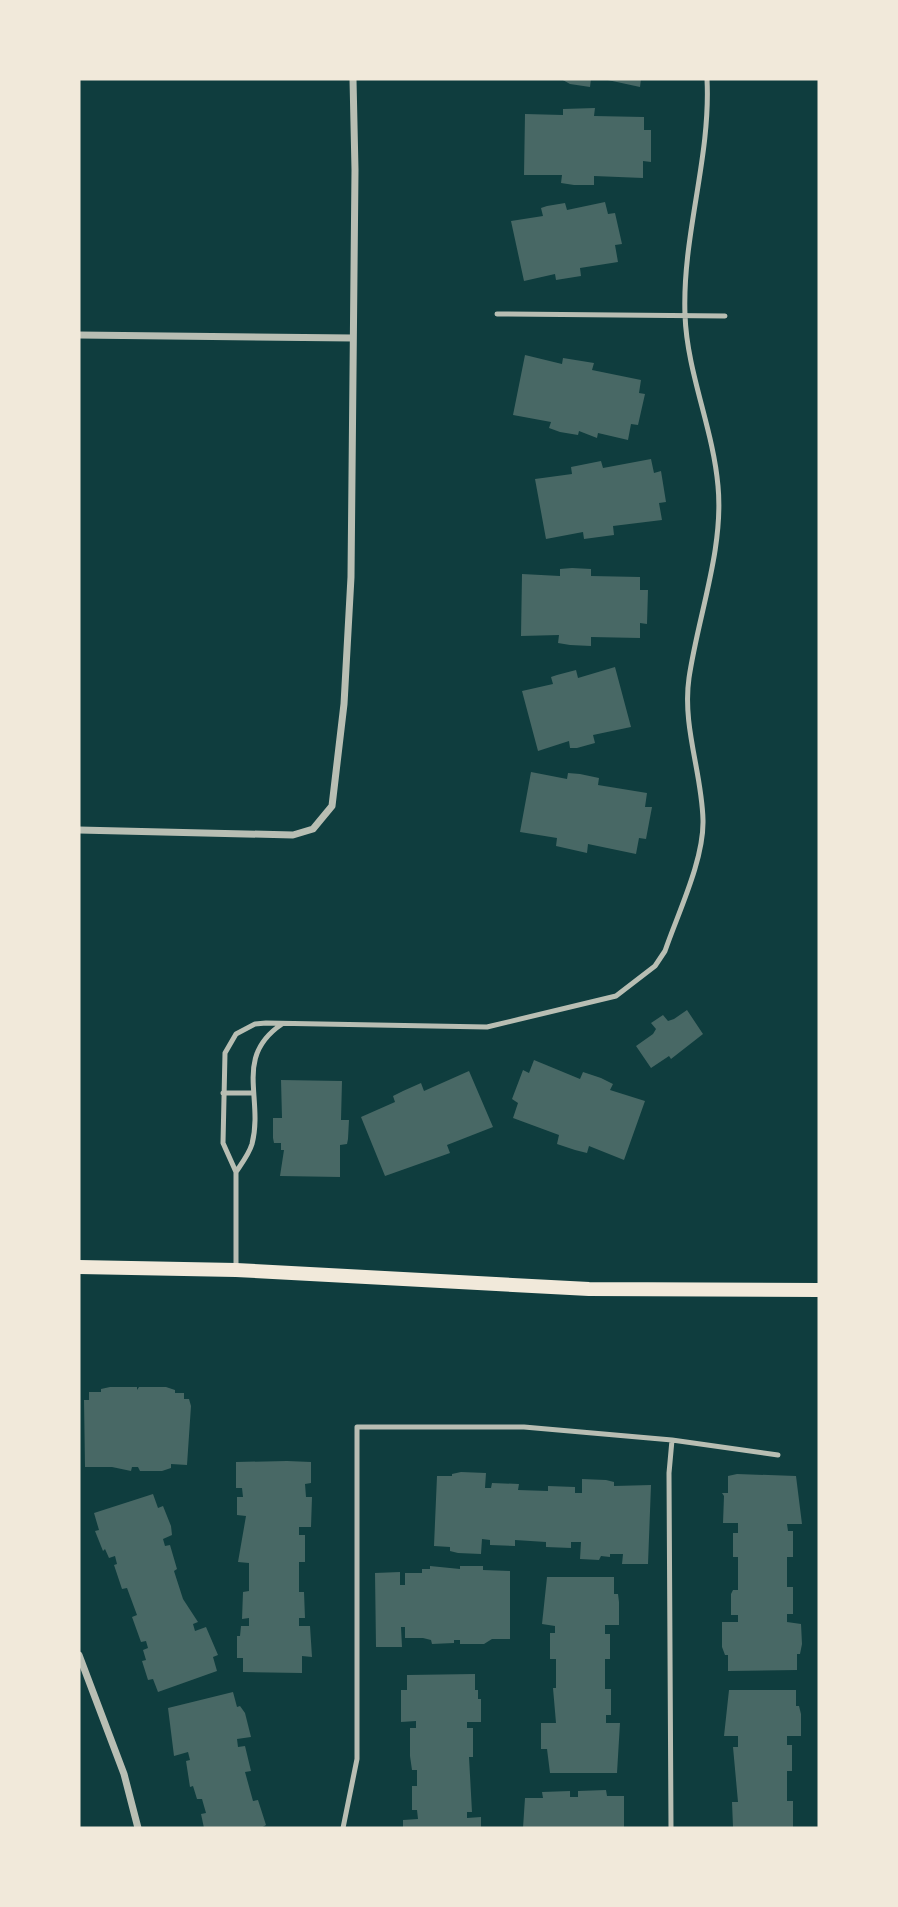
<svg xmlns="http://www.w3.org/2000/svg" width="898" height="1907" viewBox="0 0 898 1907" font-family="Raleway,sans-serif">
	<rect width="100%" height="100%" fill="#0f3d3e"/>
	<path fill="#486865" d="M 561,79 L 591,79 L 590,87 L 570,84 Z
		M 603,79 L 641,79 L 640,87 Z
		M 595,108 L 594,116 L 644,117 L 644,130 L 651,130 L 651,162 L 643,161 L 643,178 L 594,176 L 594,185 L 574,185 L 561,183 L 562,175 L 524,175 L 525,114 L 563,115 L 563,109 Z
		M 605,202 L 608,214 L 615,213 L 622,244 L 615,245 L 618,262 L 580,268 L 581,276 L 556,280 L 555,274 L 524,281 L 511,221 L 543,216 L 541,208 L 547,206 L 565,203 L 567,210 Z
		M 525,355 L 562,364 L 563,358 L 594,363 L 592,370 L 641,380 L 639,393 L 645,394 L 638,425 L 631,424 L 628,440 L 598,433 L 597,438 L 579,431 L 578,435 L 560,432 L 549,428 L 551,422 L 513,415 Z
		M 651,459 L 654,473 L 661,471 L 666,502 L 659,503 L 662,520 L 613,526 L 614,535 L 584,539 L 583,532 L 546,539 L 535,479 L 572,474 L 571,467 L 601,461 L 603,468 Z
		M 572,568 L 591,569 L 591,576 L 640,577 L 640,590 L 648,590 L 647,624 L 640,623 L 640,638 L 591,637 L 591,646 L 570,645 L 558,643 L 559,635 L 521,636 L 522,574 L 560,576 L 560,569 Z
		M 615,667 L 631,727 L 593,735 L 595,743 L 577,748 L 570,748 L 569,741 L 538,751 L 522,691 L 553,684 L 551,677 L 557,675 L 576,670 L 578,678 Z
		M 531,772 L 567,779 L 568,773 L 580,774 L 599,778 L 598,785 L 647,793 L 645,807 L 652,807 L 646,839 L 639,838 L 636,854 L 588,844 L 587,853 L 556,846 L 557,838 L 520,832 Z
		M 687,1010 L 703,1034 L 671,1059 L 669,1056 L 651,1068 L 636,1046 L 653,1034 L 656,1029 L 651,1023 L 663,1015 L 668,1021 L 674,1019 Z
		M 534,1060 L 580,1079 L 583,1072 L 601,1078 L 613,1084 L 610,1090 L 645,1101 L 624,1160 L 589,1146 L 587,1153 L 575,1150 L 557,1144 L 559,1135 L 513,1118 L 518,1103 L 512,1099 L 523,1070 L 529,1073 Z
		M 469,1071 L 493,1127 L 447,1145 L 450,1153 L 385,1176 L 361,1117 L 395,1102 L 393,1096 L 403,1091 L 421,1083 L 424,1091 Z
		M 281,1080 L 342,1081 L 341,1120 L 349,1120 L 348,1139 L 347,1144 L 340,1145 L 340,1177 L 280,1176 L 284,1150 L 281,1150 L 281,1143 L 274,1143 L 273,1138 L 273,1118 L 282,1118 Z
		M 110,1387 L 137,1387 L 137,1390 L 139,1387 L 166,1387 L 175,1390 L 175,1393 L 184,1393 L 184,1399 L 189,1399 L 191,1406 L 187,1465 L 171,1464 L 171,1468 L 162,1471 L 140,1471 L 138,1467 L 132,1467 L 131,1471 L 112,1467 L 85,1467 L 84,1400 L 89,1400 L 89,1392 L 101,1392 L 101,1389 Z
		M 287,1461 L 311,1462 L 311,1483 L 305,1484 L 306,1497 L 312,1497 L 311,1527 L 299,1527 L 299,1535 L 305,1535 L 305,1562 L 299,1562 L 299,1592 L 304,1592 L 305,1618 L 299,1618 L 299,1626 L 310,1626 L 312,1657 L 302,1656 L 302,1673 L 243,1672 L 243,1658 L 237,1658 L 237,1636 L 240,1636 L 241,1626 L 249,1626 L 249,1618 L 242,1619 L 243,1592 L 249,1591 L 249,1563 L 238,1562 L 246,1516 L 237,1515 L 237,1497 L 243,1497 L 242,1488 L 236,1488 L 236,1462 Z
		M 461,1472 L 486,1473 L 485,1488 L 491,1488 L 492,1483 L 519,1484 L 518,1490 L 548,1491 L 548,1486 L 575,1487 L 575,1493 L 582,1493 L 582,1479 L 606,1480 L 614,1482 L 614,1486 L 651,1485 L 648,1564 L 622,1564 L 623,1554 L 610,1554 L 610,1557 L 601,1556 L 599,1560 L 580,1559 L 581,1542 L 571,1542 L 571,1548 L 546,1547 L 546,1542 L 515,1540 L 515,1546 L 490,1545 L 490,1540 L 482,1539 L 481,1554 L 458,1553 L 450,1551 L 450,1547 L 434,1546 L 437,1476 L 452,1476 L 452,1474 Z
		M 737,1474 L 796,1476 L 802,1524 L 787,1524 L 788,1531 L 793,1531 L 793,1557 L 787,1557 L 787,1587 L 793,1587 L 793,1614 L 787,1614 L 787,1622 L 801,1624 L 802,1644 L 800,1654 L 797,1654 L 797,1670 L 728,1671 L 728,1655 L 725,1655 L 722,1647 L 722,1622 L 738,1622 L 738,1615 L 731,1615 L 731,1594 L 733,1590 L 738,1590 L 738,1557 L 733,1557 L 733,1533 L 738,1533 L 738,1523 L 723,1523 L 724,1496 L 722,1493 L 728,1493 L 728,1476 Z
		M 153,1494 L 158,1508 L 163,1506 L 171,1526 L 172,1535 L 163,1539 L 165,1546 L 170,1545 L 177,1569 L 174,1571 L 183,1599 L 198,1622 L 193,1624 L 195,1631 L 206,1627 L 218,1655 L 213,1657 L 217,1671 L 158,1692 L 153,1679 L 148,1680 L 142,1661 L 146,1660 L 143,1650 L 148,1648 L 146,1641 L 141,1642 L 132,1617 L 137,1615 L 127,1588 L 122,1589 L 114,1565 L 117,1564 L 115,1556 L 109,1558 L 105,1549 L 103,1551 L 95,1531 L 99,1530 L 94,1513 Z
		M 430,1566 L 460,1569 L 460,1566 L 483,1566 L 483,1570 L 510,1571 L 510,1639 L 492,1639 L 484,1644 L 460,1644 L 460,1640 L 454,1640 L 454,1643 L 432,1644 L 431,1640 L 423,1638 L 405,1638 L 405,1627 L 401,1627 L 402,1647 L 376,1647 L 375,1573 L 400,1572 L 400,1585 L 405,1585 L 405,1573 L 422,1573 L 422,1569 L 430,1569 Z
		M 547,1577 L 614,1577 L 614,1594 L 618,1594 L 619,1602 L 619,1625 L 605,1625 L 605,1634 L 610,1634 L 610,1659 L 605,1659 L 605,1689 L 611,1689 L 611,1715 L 606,1715 L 606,1723 L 620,1723 L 617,1773 L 550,1773 L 547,1749 L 541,1749 L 541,1723 L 556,1723 L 553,1688 L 556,1688 L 556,1659 L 550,1659 L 550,1633 L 555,1633 L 555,1626 L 542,1624 Z
		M 475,1674 L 475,1690 L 478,1690 L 478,1699 L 481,1699 L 481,1722 L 467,1722 L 467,1728 L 473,1728 L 473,1757 L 469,1757 L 472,1812 L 467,1812 L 467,1818 L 481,1817 L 481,1828 L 403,1828 L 403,1820 L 418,1819 L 417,1810 L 412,1810 L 412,1786 L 417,1786 L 417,1770 L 412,1770 L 410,1756 L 410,1728 L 416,1728 L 416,1721 L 401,1722 L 401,1690 L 407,1690 L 407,1675 Z
		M 729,1690 L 796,1690 L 796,1706 L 799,1706 L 801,1714 L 801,1736 L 787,1736 L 787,1745 L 792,1745 L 792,1771 L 787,1771 L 787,1801 L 793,1801 L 793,1827 L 733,1827 L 732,1802 L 738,1802 L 733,1747 L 738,1747 L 738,1736 L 724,1736 Z
		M 233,1692 L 237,1707 L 240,1706 L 245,1713 L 251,1737 L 237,1739 L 238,1747 L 245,1746 L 251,1771 L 245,1772 L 253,1801 L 258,1800 L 266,1825 L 261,1828 L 204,1828 L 201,1814 L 206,1813 L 202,1799 L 197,1799 L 193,1786 L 190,1787 L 186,1761 L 190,1760 L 188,1752 L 174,1756 L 168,1708 Z
		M 606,1790 L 607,1796 L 624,1796 L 624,1828 L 523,1828 L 525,1798 L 543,1798 L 542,1792 L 570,1791 L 570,1797 L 578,1797 L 578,1791 Z"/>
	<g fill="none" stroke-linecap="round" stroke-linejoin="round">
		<path stroke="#b8beb3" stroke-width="5" d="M 497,314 L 725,316
			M 223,1093 L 253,1093
			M 236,1172 C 242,1163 249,1154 252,1144 C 264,1098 233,1057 282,1024
			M 236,1269 L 236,1172 L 223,1143 L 225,1053 L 236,1034 L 255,1024 L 266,1023 L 487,1027 L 616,996 L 655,966 L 665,951 C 678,913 704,860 703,820 C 702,773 682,726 689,678 C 698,616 724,549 718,486 C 713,428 687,373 685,315 C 682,235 711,158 707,79
			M 343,1828 L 357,1759 L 357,1427 L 524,1427 L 672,1440 L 778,1455
			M 671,1828 L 669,1473 L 672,1440"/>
		<path stroke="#b8beb3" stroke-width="7" d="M 79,335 L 353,338
			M 79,830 L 293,835 L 313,829 L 332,806 L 344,704 L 351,577 L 355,170 L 353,79
			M 79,1655 L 124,1774 L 138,1828"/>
		<path stroke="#f1e9da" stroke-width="14" d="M 79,1267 L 236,1270 L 589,1289 L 819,1290"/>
	</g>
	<rect width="898" height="1907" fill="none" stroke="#f1e9da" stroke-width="161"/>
</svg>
